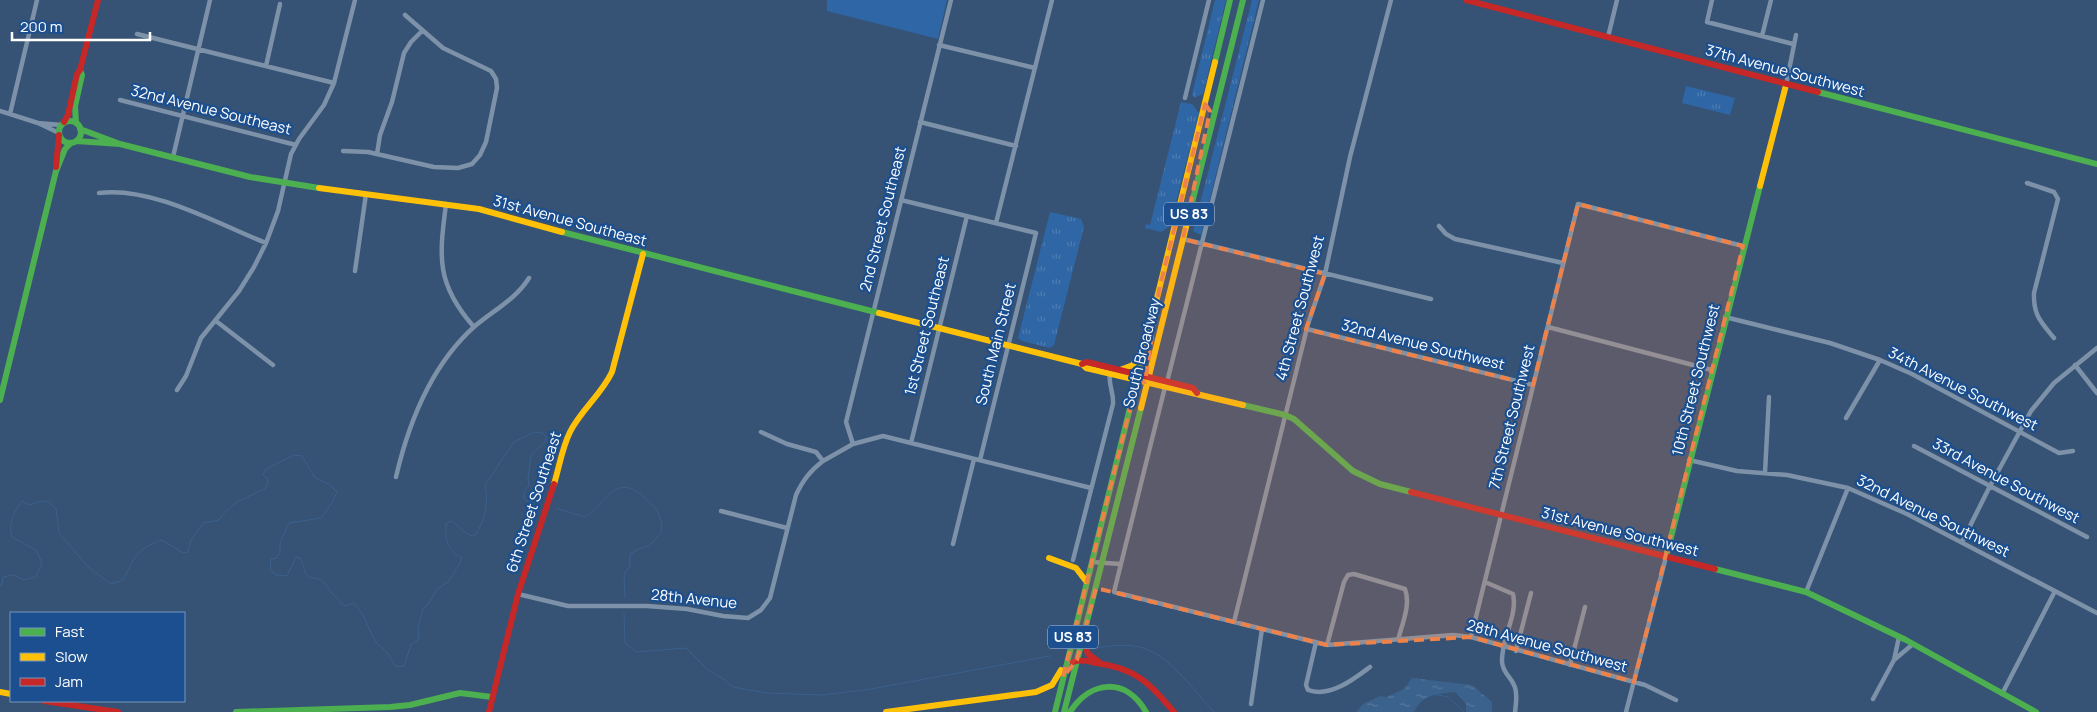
<svg xmlns="http://www.w3.org/2000/svg" width="2097" height="712" viewBox="0 0 2097 712" font-family="Manrope,sans-serif">
	<defs>
		<pattern id="grass-tufts" width="24" height="20" patternUnits="userSpaceOnUse" patternTransform="scale(1.25)"><rect width="24" height="20" fill="#2f66a5"/><path d="M3 7l-1-3M5 7V3M7 7l1-3M15 17l-1-3M17 17v-4M19 17l1-3" fill="none" stroke="#4e7db2"/></pattern>
		<pattern id="water-ripples" width="26" height="14" patternUnits="userSpaceOnUse" patternTransform="scale(1.25)"><rect width="26" height="14" fill="#3b618d"/><path d="M2 4q2-2 4 0t4 0M15 11q2-2 4 0t4 0" fill="none" stroke="#58799e"/></pattern>
	</defs>
	<rect width="100%" height="100%" fill="#365274"/>
	<path fill="url(#grass-tufts)" d="M 1215,0 L 1226,0 L 1203,94 L 1194,98 L 1192,94 Z
		M 1252,0 L 1259,0 L 1201,235 L 1193,231 Z
		M 1686,86 L 1735,98 L 1730,115 L 1682,103 Z
		M 1181,102 L 1192,104 L 1199,113 L 1170,226 L 1161,232 L 1145,228 L 1146,224 L 1150,225 Z
		M 1050,212 L 1081,219 L 1084,227 L 1054,345 L 1050,348 L 1022,341 L 1018,338 Z"/>
	<path fill="#2f66a5" d="M 827,0 L 947,0 L 938,39 L 827,11 Z"/>
	<path fill="url(#water-ripples)" d="M 1412,678 L 1472,685 L 1492,702 L 1492,712 L 1466,712 L 1466,704 L 1455,692 C 1437,694 1423,694 1414,712 L 1356,712 L 1363,704 L 1380,696 L 1386,697 L 1404,689 Z"/>
	<g fill="none" stroke-linecap="round" stroke-linejoin="round">
		<path stroke="#3b618d" stroke-width="1" d="M 556,508 L 585,517 C 607,502 616,471 645,498 C 658,510 661,513 662,531 L 649,546 L 638,549 L 630,554 L 630,566 L 624,574 L 625,598
			M 0,585 L 2,585 L 3,577 L 14,575 L 23,580 L 36,577 L 42,563 L 36,550 L 12,537 C 8,525 14,511 22,501 L 29,505 L 41,501 L 49,502 L 56,509 L 59,533 L 88,567 L 111,584 L 123,580 C 136,555 135,550 162,540 L 183,553 L 188,552 L 191,540 L 203,523 L 219,520 C 234,498 248,499 267,487 L 268,479 L 263,475 L 266,469 L 294,455 L 302,456 L 315,478 L 329,484 L 337,492 L 333,501 L 321,518 L 289,523 L 280,543 L 280,553 L 276,558 L 271,559 L 270,569 L 276,575 L 287,576 L 296,557 L 300,558 C 303,563 304,573 308,576 C 312,580 318,577 322,581 C 331,589 336,603 347,606 L 353,603 C 365,613 367,627 375,640 C 378,646 384,649 388,654 C 394,661 392,669 404,666 L 411,645 L 419,639 L 418,626 L 423,609 L 429,603 L 437,589 L 448,582 L 461,561 L 461,557 C 447,549 445,540 446,524 L 450,521 C 460,524 463,535 474,536 C 485,523 489,500 485,485 L 514,442 L 535,432 L 543,433 L 546,437 L 546,441 L 531,455 L 528,478 L 529,486 L 524,491 L 524,499 L 526,501 L 540,503
			M 624,613 L 625,643 L 636,652 L 686,648 L 708,670 L 725,680 L 733,687 L 766,693 L 822,695 L 871,689 L 1050,656
			M 1094,648 C 1110,646 1127,643 1143,648 C 1169,655 1196,693 1214,712
			M 1433,694 L 1448,697 L 1464,712"/>
		<path stroke="#7d92a8" stroke-width="4.5" d="M 1712,0 L 1707,22 L 1793,44
			M 137,34 L 334,83
			M 1762,36 L 1771,0
			M 1608,37 L 1617,0
			M 939,45 L 1035,68
			M 266,66 L 280,4
			M 1786,85 L 1796,35
			M 1185,98 L 1209,0
			M 120,100 L 296,145
			M 0,111 L 38,123 L 61,125
			M 10,114 L 37,0
			M 920,122 L 1016,146
			M 38,123 L 59,133
			M 343,151 L 368,152 L 434,167 L 458,168 L 472,164 L 480,155 L 486,142 L 497,88 L 496,79 L 491,71 L 443,48 L 405,15
			M 377,154 L 380,135 L 392,102 L 404,53 L 411,42 L 422,31
			M 173,157 L 210,0
			M 2027,183 L 2054,192 L 2058,199 L 2034,293 C 2033,315 2041,322 2054,338
			M 99,193 C 152,186 218,224 266,243
			M 901,200 L 1036,233 L 980,460
			M 446,204 C 439,258 436,284 474,327
			M 996,223 L 1052,0
			M 1439,226 L 1446,234 L 1455,239 L 1563,263
			M 1183,239 L 1431,299
			M 355,271 L 366,194
			M 1725,317 L 1830,343 L 1880,360 L 1912,374 L 2059,453 L 2073,451
			M 216,321 L 273,365
			M 1548,327 L 1712,370
			M 1307,329 L 1533,385
			M 2075,365 L 2097,393
			M 1167,382 L 1263,0
			M 1165,387 L 1114,592 L 1327,645 L 1453,635 L 1471,637 L 1645,685 L 1676,700
			M 177,390 L 186,376 L 201,338 L 239,291 L 254,267 L 266,243 L 278,211 L 291,154 L 299,139 L 324,105 L 334,83 L 355,0
			M 1846,418 L 1880,360
			M 761,432 L 787,444 L 816,452 L 823,461 L 853,444 L 883,436 L 1091,488
			M 911,443 L 967,216
			M 853,444 L 846,422 L 951,0
			M 1914,446 L 2087,537
			M 1689,460 L 1737,471 L 1787,475 L 1848,488 L 1907,514 L 2097,613
			M 1765,473 L 1769,397
			M 396,477 C 409,421 431,365 475,326 C 494,310 516,299 529,278
			M 721,511 L 787,528
			M 1962,542 L 1990,486 L 2031,411 L 2054,383 L 2097,348
			M 953,544 L 974,459
			M 1073,560 L 1113,404 C 1114,393 1108,384 1110,374
			M 1092,562 L 1120,564
			M 1485,582 L 1513,594 C 1518,616 1501,638 1502,662 C 1503,673 1510,676 1514,685 C 1518,693 1516,704 1515,712
			M 1806,592 L 1848,488
			M 518,594 L 568,606 L 647,606 L 687,609 L 723,616 L 748,618 L 761,610 L 770,598 L 796,495 C 803,480 810,471 823,461
			M 1234,622 L 1308,324 L 1325,274 L 1350,157 L 1391,0
			M 1471,637 L 1578,204 L 1743,246
			M 1316,642 L 1306,685 L 1308,690 C 1330,698 1354,679 1370,667
			M 1327,645 L 1344,582 L 1348,575 L 1354,574 L 1405,589 C 1411,605 1402,624 1398,640
			M 1516,651 L 1531,593
			M 1894,660 L 1913,644
			M 1570,665 L 1585,607
			M 2002,694 L 2054,593
			M 1873,699 L 1894,660 L 1899,637
			M 1251,704 L 1262,629
			M 1626,712 L 1666,557"/>
		<path stroke="#4caf50" stroke-width="6" d="M 1215,62 L 1230,0
			M 1818,92 L 2097,164
			M59 132a11 11 0 1 1 22 0a11 11 0 1 1-22 0Z
			M 76,123 L 75,106 L 82,75 L 80,70
			M 80,129 L 120,144 L 250,177 L 319,188
			M 76,141 L 120,144
			M 1191,207 L 1243,0
			M 562,232 L 879,313
			M 0,400 L 56,171 L 65,149 L 71,143
			M 1243,405 L 1285,415 L 1294,419 L 1353,471 L 1380,484 L 1411,492
			M 1666,557 L 1760,186
			M 1715,569 L 1806,592 L 1906,640 L 2036,712
			M 236,712 L 390,707 L 410,705 L 460,693 L 492,697
			M 1055,712 L 1141,363
			M 1064,712 L 1141,408
			M 1070,712 C 1091,680 1126,677 1146,712"/>
		<path stroke="#ffc107" stroke-width="6" d="M 1760,186 L 1786,85
			M 319,188 L 479,209 L 562,232
			M 879,313 L 1082,364 L 1086,368 L 1243,405
			M 1141,363 L 1215,62
			M 1120,370 L 1133,365 L 1140,353
			M 1141,408 L 1191,207
			M 554,484 C 559,468 562,448 570,432 C 581,410 601,395 612,372 L 643,254
			M 1049,558 L 1076,568 L 1086,581
			M 0,692 L 11,694
			M 886,712 L 1036,692 L 1052,685 L 1061,670"/>
		<path stroke="#c62828" stroke-width="6" d="M 1466,0 L 1818,92
			M 64,122 L 68,115 L 77,74 L 80,70 L 98,0
			M 56,167 L 59,135
			M 1082,364 L 1087,362 L 1193,388 L 1197,393
			M 1411,492 L 1715,569
			M 1083,638 L 1088,654 L 1098,661
			M 1073,662 C 1080,659 1089,661 1096,663 C 1136,668 1149,683 1174,712
			M 44,701 L 118,712
			M 489,712 L 518,594 L 554,484"/>
	</g>
	<path fill="#ee8249" fill-opacity="0.2" stroke="#ee8249" stroke-width="4" stroke-dasharray="10 6" stroke-linejoin="round" d="M 1205,104 L 1210,111 L 1183,239 L 1325,274 L 1306,329 L 1533,385 L 1578,204 L 1743,246 L 1634,682 L 1471,637 L 1327,645 L 1096,588 L 1077,660 L 1063,677 L 1137,380 L 1145,382 L 1159,290 Z"/>
	<g text-anchor="middle" stroke-width="4.5" stroke-linejoin="round" paint-order="stroke">
		<g fill="#1b4f8f" stroke="#bbcadd" stroke-width="1">
			<rect x="1164" y="202.5" width="50" height="23" rx="4"/>
			<rect x="1048" y="625.5" width="50" height="23" rx="4"/>
		</g>
		<g font-size="14" font-weight="bold" fill="#fff">
			<text x="1189" y="219">US 83</text>
			<text x="1073" y="642">US 83</text>
		</g>
		<g font-size="15" fill="#fff" stroke="#1b4f8f">
			<text transform="translate(1785 71) rotate(15)" y="5">37th Avenue Southwest</text>
			<text transform="translate(211 110) rotate(14)" y="5">32nd Avenue Southeast</text>
			<text transform="translate(883 219) rotate(-76)" y="5">2nd Street Southeast</text>
			<text transform="translate(570 221) rotate(15)" y="5">31st Avenue Southeast</text>
			<text transform="translate(1300 308) rotate(-75)" y="5">4th Street Southwest</text>
			<text transform="translate(927 326) rotate(-76)" y="5">1st Street Southeast</text>
			<text transform="translate(996 344) rotate(-76)" y="5">South Main Street</text>
			<text transform="translate(1423 345) rotate(14)" y="5">32nd Avenue Southwest</text>
			<text transform="translate(1142 353) rotate(-76)" y="5">South Broadway</text>
			<text transform="translate(1696 380) rotate(-76)" y="5">10th Street Southwest</text>
			<text transform="translate(1963 389) rotate(27)" y="5">34th Avenue Southwest</text>
			<text transform="translate(1512 417) rotate(-76)" y="5">7th Street Southwest</text>
			<text transform="translate(2006 481) rotate(28)" y="5">33rd Avenue Southwest</text>
			<text transform="translate(534 502) rotate(-72)" y="5">6th Street Southeast</text>
			<text transform="translate(1933 516) rotate(26)" y="5">32nd Avenue Southwest</text>
			<text transform="translate(1620 532) rotate(14)" y="5">31st Avenue Southwest</text>
			<text transform="translate(694 599) rotate(6)" y="5">28th Avenue</text>
			<text transform="translate(1547 646) rotate(15)" y="5">28th Avenue Southwest</text>
		</g>
	</g>
	<rect x="10" y="612" width="175" height="90" fill="#1b4f8f" stroke="#7695bc"/>
	<rect x="20" y="628" width="25" height="8" fill="#4caf50" stroke="#7695bc"/>
	<text x="55" y="637" font-size="15" fill="#ffffff">Fast</text>
	<rect x="20" y="653" width="25" height="8" fill="#ffc107" stroke="#7695bc"/>
	<text x="55" y="662" font-size="15" fill="#ffffff">Slow</text>
	<rect x="20" y="678" width="25" height="8" fill="#c62828" stroke="#7695bc"/>
	<text x="55" y="687" font-size="15" fill="#ffffff">Jam</text>
	<path d="M12 32v8h138v-8" fill="none" stroke="#ffffff" stroke-width="2.5"/>
	<text x="20" y="32" font-size="15" fill="#ffffff" stroke="#1b4f8f" stroke-width="4" paint-order="stroke">200 m</text>
</svg>
